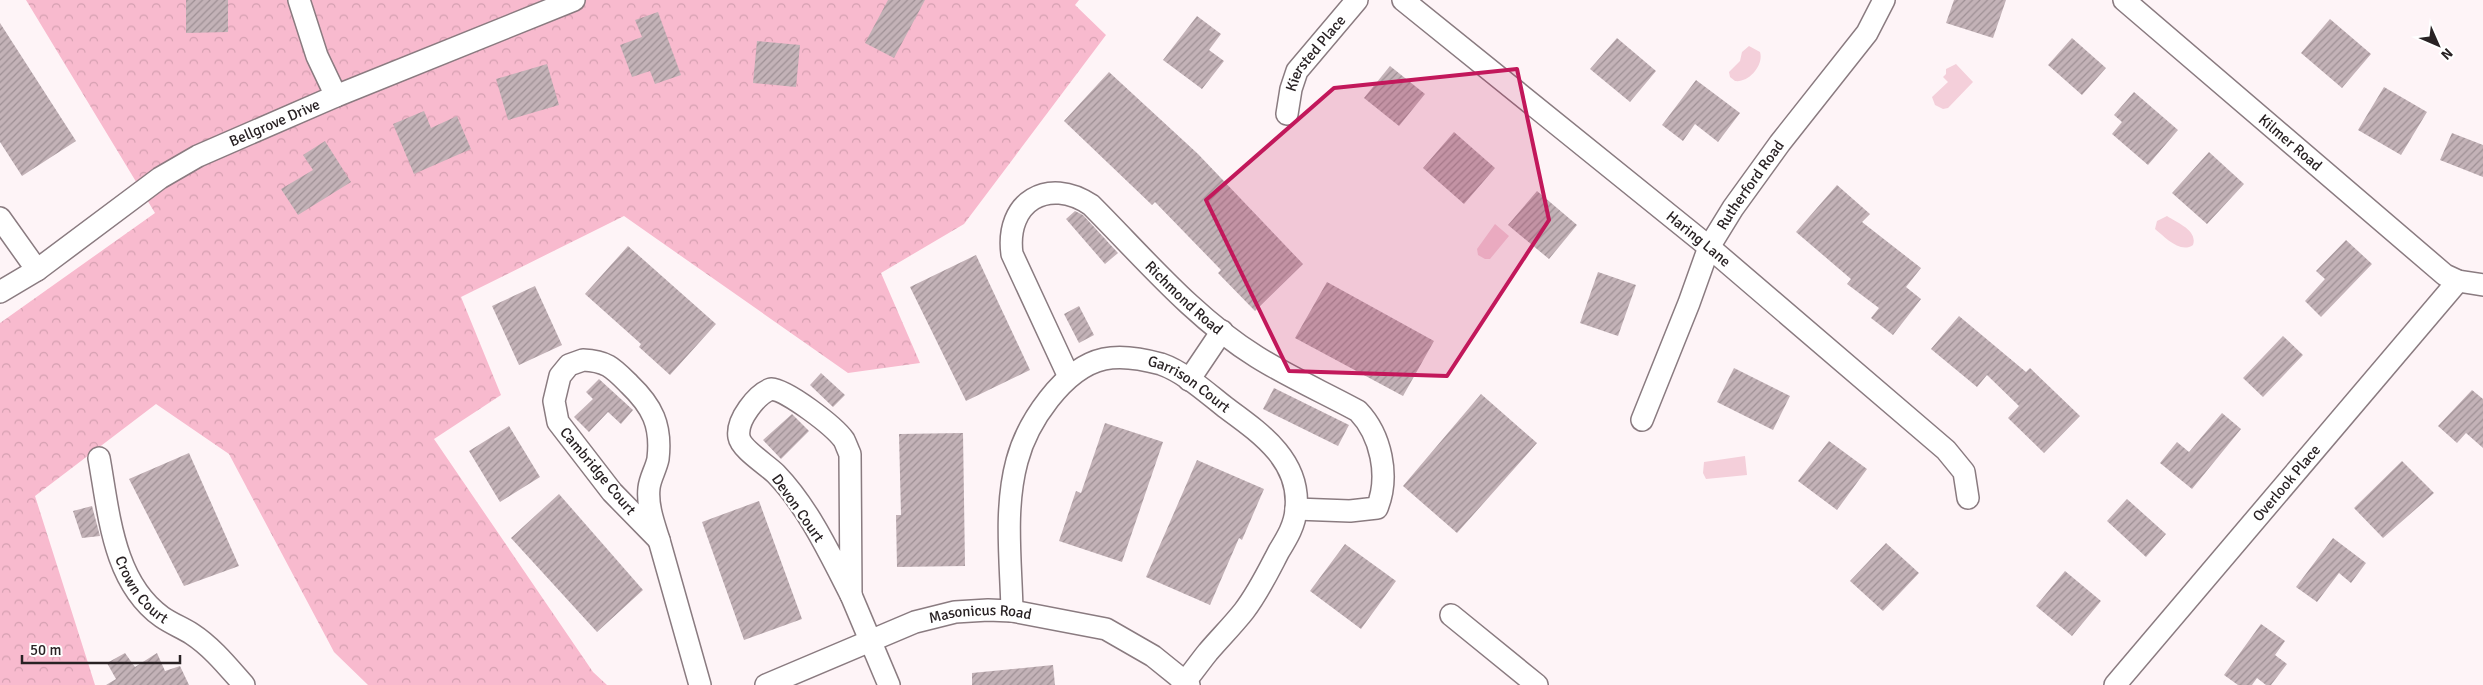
<svg xmlns="http://www.w3.org/2000/svg" width="2483" height="685" viewBox="0 0 2483 685" font-family="Signika,sans-serif">
	<defs>
		<pattern id="forest-crowns" width="20" height="18" patternUnits="userSpaceOnUse" patternTransform="scale(1.25)"><rect width="20" height="18" fill="#f8bace"/><path d="M2 6a3 3 0 1 1 6 0M12 15a3 3 0 1 1 6 0" fill="none" stroke="#d5a0b1"/></pattern>
		<pattern id="building-hatch" width="6" height="6" patternUnits="userSpaceOnUse" patternTransform="scale(1.25)"><rect width="6" height="6" fill="#c3b2b7"/><path d="M-1 1l2-2M0 6l6-6M5 7l2-2" fill="none" stroke="#9e9095"/></pattern>
	</defs>
	<rect width="100%" height="100%" fill="#fef4f7"/>
	<path fill="url(#forest-crowns)" d="M 26,0 L 1079,0 L 1075,5 L 1106,35 L 964,224 L 881,273 L 920,363 L 848,373 L 624,216 L 461,297 L 501,395 L 434,439 L 593,672 L 607,685 L 368,685 L 334,652 L 229,454 L 156,404 L 35,496 L 95,685 L 0,685 L 0,323 L 155,213 Z"/>
	<path fill="#f4cfda" d="M 1749,46 L 1760,52 C 1764,65 1749,83 1735,81 L 1730,77 L 1729,72 L 1740,61 L 1742,52 Z
		M 1956,64 L 1973,82 L 1948,108 L 1943,109 L 1935,105 L 1932,97 L 1948,82 L 1943,77 L 1946,74 L 1946,69 Z
		M 2167,216 C 2177,223 2198,230 2193,245 C 2180,254 2165,237 2155,229 L 2157,221 Z
		M 1495,224 L 1509,236 L 1490,259 L 1485,259 L 1478,255 L 1477,249 Z
		M 1745,456 L 1747,475 L 1706,479 L 1703,473 L 1704,462 Z"/>
	<path fill="url(#building-hatch)" d="M 186,0 L 228,0 L 228,32 L 186,33 Z
		M 888,0 L 925,0 L 894,58 L 865,43 Z
		M 1954,0 L 2006,0 L 1993,38 L 1946,23 Z
		M 658,12 L 681,75 L 655,84 L 650,71 L 632,77 L 620,45 L 642,37 L 635,20 Z
		M 1197,16 L 1221,34 L 1209,50 L 1224,61 L 1202,89 L 1163,60 Z
		M 2330,19 L 2371,54 L 2342,88 L 2301,53 Z
		M 0,23 L 76,141 L 22,176 L 0,142 Z
		M 1617,38 L 1656,71 L 1630,102 L 1590,69 Z
		M 2072,38 L 2106,68 L 2082,95 L 2048,65 Z
		M 757,41 L 800,45 L 796,87 L 753,83 Z
		M 547,64 L 559,105 L 508,120 L 496,79 Z
		M 1390,66 L 1425,94 L 1399,126 L 1364,98 Z
		M 1109,72 L 1198,154 L 1303,264 L 1255,311 L 1218,273 L 1221,270 L 1155,202 L 1152,205 L 1064,121 Z
		M 1696,80 L 1740,113 L 1718,142 L 1695,124 L 1683,141 L 1662,125 Z
		M 2384,87 L 2427,112 L 2401,155 L 2358,130 Z
		M 2134,92 L 2178,130 L 2148,165 L 2112,134 L 2122,122 L 2114,115 Z
		M 424,111 L 431,128 L 457,116 L 471,149 L 414,174 L 393,124 Z
		M 1454,132 L 1495,168 L 1464,204 L 1423,168 Z
		M 2452,133 L 2483,145 L 2483,177 L 2440,160 Z
		M 325,141 L 351,182 L 298,215 L 281,189 L 313,170 L 303,155 Z
		M 2209,152 L 2244,184 L 2207,224 L 2172,193 Z
		M 1837,185 L 1870,214 L 1862,222 L 1921,268 L 1906,287 L 1921,299 L 1893,335 L 1871,318 L 1879,308 L 1847,284 L 1851,279 L 1796,232 Z
		M 1537,191 L 1577,225 L 1549,259 L 1508,225 Z
		M 1075,211 L 1083,215 L 1118,253 L 1105,264 L 1066,219 Z
		M 2346,240 L 2372,264 L 2321,317 L 2305,301 L 2325,279 L 2316,271 Z
		M 628,246 L 716,324 L 670,375 L 639,347 L 641,344 L 585,294 Z
		M 976,255 L 1030,370 L 966,401 L 910,287 Z
		M 1598,272 L 1636,285 L 1618,336 L 1580,323 Z
		M 1327,282 L 1434,341 L 1403,396 L 1295,338 Z
		M 535,286 L 562,345 L 519,365 L 492,306 Z
		M 1079,306 L 1094,335 L 1079,343 L 1064,314 Z
		M 1959,316 L 2026,372 L 2030,368 L 2080,416 L 2044,453 L 2008,418 L 2019,406 L 1987,375 L 1977,387 L 1931,349 Z
		M 2283,336 L 2303,355 L 2263,397 L 2243,378 Z
		M 1734,368 L 1790,396 L 1773,430 L 1717,402 Z
		M 821,373 L 845,395 L 833,407 L 810,385 Z
		M 599,379 L 633,410 L 621,424 L 608,412 L 589,432 L 574,417 L 593,399 L 586,392 Z
		M 1274,388 L 1349,425 L 1338,446 L 1263,409 Z
		M 2472,390 L 2483,399 L 2483,448 L 2466,433 L 2457,443 L 2438,426 Z
		M 1481,394 L 1537,443 L 1457,533 L 1403,486 Z
		M 2222,413 L 2241,429 L 2192,489 L 2160,463 L 2177,442 L 2189,452 Z
		M 792,414 L 809,431 L 781,459 L 763,440 Z
		M 1105,423 L 1163,442 L 1122,562 L 1059,541 L 1076,491 L 1081,493 Z
		M 509,426 L 540,477 L 500,502 L 469,451 Z
		M 963,433 L 965,566 L 897,567 L 896,515 L 901,515 L 899,434 Z
		M 1829,441 L 1867,469 L 1837,510 L 1798,481 Z
		M 189,453 L 239,566 L 184,586 L 129,479 Z
		M 1197,460 L 1264,489 L 1242,540 L 1239,538 L 1210,605 L 1146,577 Z
		M 2402,461 L 2434,493 L 2383,538 L 2354,508 Z
		M 559,494 L 643,590 L 597,632 L 511,538 Z
		M 2127,499 L 2166,534 L 2146,557 L 2107,521 Z
		M 759,501 L 802,619 L 744,640 L 702,522 Z
		M 92,506 L 100,536 L 82,538 L 73,511 Z
		M 2333,538 L 2366,563 L 2351,583 L 2339,573 L 2317,602 L 2296,587 Z
		M 1886,543 L 1919,573 L 1883,611 L 1850,581 Z
		M 1345,544 L 1396,581 L 1361,629 L 1310,591 Z
		M 2065,571 L 2101,601 L 2072,636 L 2036,606 Z
		M 2261,624 L 2285,641 L 2275,655 L 2287,664 L 2271,685 L 2266,685 L 2257,678 L 2252,685 L 2238,685 L 2224,675 Z
		M 125,653 L 135,667 L 157,653 L 165,671 L 180,666 L 189,685 L 106,685 L 116,679 L 107,663 Z
		M 1053,665 L 1055,685 L 972,685 L 972,673 Z"/>
	<g fill="none" stroke-linecap="round" stroke-linejoin="round">
		<g stroke="#8a7b80" stroke-width="24">
			<g id="street">
				<path d="M 299,0 L 317,56 L 336,96"/>
				<path id="s1" d="M 1403,0 L 1709,247 L 1946,450 L 1964,472 L 1968,498"/>
				<path id="s2" d="M 2124,0 L 2445,275 L 2458,281 L 2483,285"/>
				<path id="s3" d="M 1287,114 L 1291,89 L 1297,71 L 1357,0"/>
				<path d="M 0,218 L 37,270"/>
				<path id="s4" d="M 0,292 L 37,270 L 160,178 L 198,156 L 336,96 L 574,0"/>
				<path d="M 583,360 C 607,361 613,368 629,384 C 652,406 662,425 658,459 C 656,469 650,478 649,488 C 647,506 654,524 659,540 L 612,492 L 558,422 L 554,401 L 560,376 L 569,365 Z"/>
				<path id="s5" d="M 1069,377 L 1012,254 C 1005,202 1048,176 1091,205 C 1143,257 1194,318 1257,357 C 1289,377 1325,393 1358,411 C 1381,435 1390,476 1377,508 L 1350,511 L 1296,509"/>
				<path d="M 1189,380 L 1222,331"/>
				<path d="M 771,389 C 787,390 834,426 844,440 C 846,444 848,450 850,454 L 851,595 C 830,554 808,507 776,474 C 767,465 741,449 739,437 C 736,420 757,394 771,389 Z"/>
				<path id="s6" d="M 1642,420 L 1689,303 L 1709,247 L 1733,208 L 1780,143 L 1867,33 L 1884,0"/>
				<path id="s7" d="M 99,458 C 109,513 113,582 162,617 C 172,624 183,628 192,634 C 212,647 228,667 244,685"/>
				<path d="M 659,540 L 700,685"/>
				<path d="M 851,595 L 889,685"/>
				<path id="s8" d="M 1012,611 C 1011,562 1004,509 1017,461 C 1027,423 1063,368 1104,359 C 1122,355 1143,359 1161,364 C 1184,372 1206,392 1225,407 C 1259,432 1301,460 1296,509 C 1295,525 1287,538 1279,551 C 1268,572 1258,593 1244,611 C 1233,625 1220,638 1208,652 C 1199,663 1191,675 1182,685"/>
				<path d="M 1451,615 L 1537,685"/>
				<path id="s9" d="M 766,685 L 915,622 L 955,612 L 988,610 L 1012,611 L 1106,629 L 1153,656 L 1189,685"/>
				<path id="s10" d="M 2115,685 L 2458,281"/>
			</g>
		</g>
		<use href="#street" stroke="#fff" stroke-width="21"/>
	</g>
	<path fill="#c2185b" fill-opacity="0.2" stroke="#c2185b" stroke-width="4" stroke-linejoin="round" d="M 1517,69 L 1549,220 L 1447,376 L 1289,371 L 1206,200 L 1334,88 Z"/>
	<g text-anchor="middle" stroke-width="4.5" stroke-linejoin="round" paint-order="stroke">
		<g font-size="15" fill="#292224" stroke="#fff">
			<text dy="5" stroke="none"><textPath href="#s3" startOffset="69">Kiersted Place</textPath></text>
			<text dy="5" stroke="none"><textPath href="#s4" startOffset="324">Bellgrove Drive</textPath></text>
			<text dy="5" stroke="none"><textPath href="#s2" startOffset="219">Kilmer Road</textPath></text>
			<text dy="5" stroke="none"><textPath href="#s6" startOffset="260">Rutherford Road</textPath></text>
			<text dy="5" stroke="none"><textPath href="#s1" startOffset="380">Haring Lane</textPath></text>
			<text dy="5" stroke="none"><textPath href="#s5" startOffset="391">Richmond Road</textPath></text>
			<text dy="5" stroke="none"><textPath href="#s8" startOffset="382">Garrison Court</textPath></text>
			<text transform="translate(598 471) rotate(50)" y="5">Cambridge Court</text>
			<text dy="5" stroke="none"><textPath href="#s10" startOffset="265">Overlook Place</textPath></text>
			<text transform="translate(798 508) rotate(55)" y="5">Devon Court</text>
			<text dy="5" stroke="none"><textPath href="#s7" startOffset="141">Crown Court</textPath></text>
			<text dy="5" stroke="none"><textPath href="#s9" startOffset="228">Masonicus Road</textPath></text>
		</g>
	</g>
	<g transform="translate(2438 45) rotate(135)" stroke="#ffffff" stroke-width="4" paint-order="stroke">
	<path d="M0-4L9 19L0 12L-9 19Z" fill="#292224"/>
	<text y="-8" font-size="14" font-weight="bold" text-anchor="middle" fill="#292224">N</text>
	</g>
	<path d="M22 655v8h158v-8" fill="none" stroke="#292224" stroke-width="2.5"/>
	<text x="30" y="655" font-size="15" fill="#292224" stroke="#ffffff" stroke-width="4" paint-order="stroke">50 m</text>
</svg>
